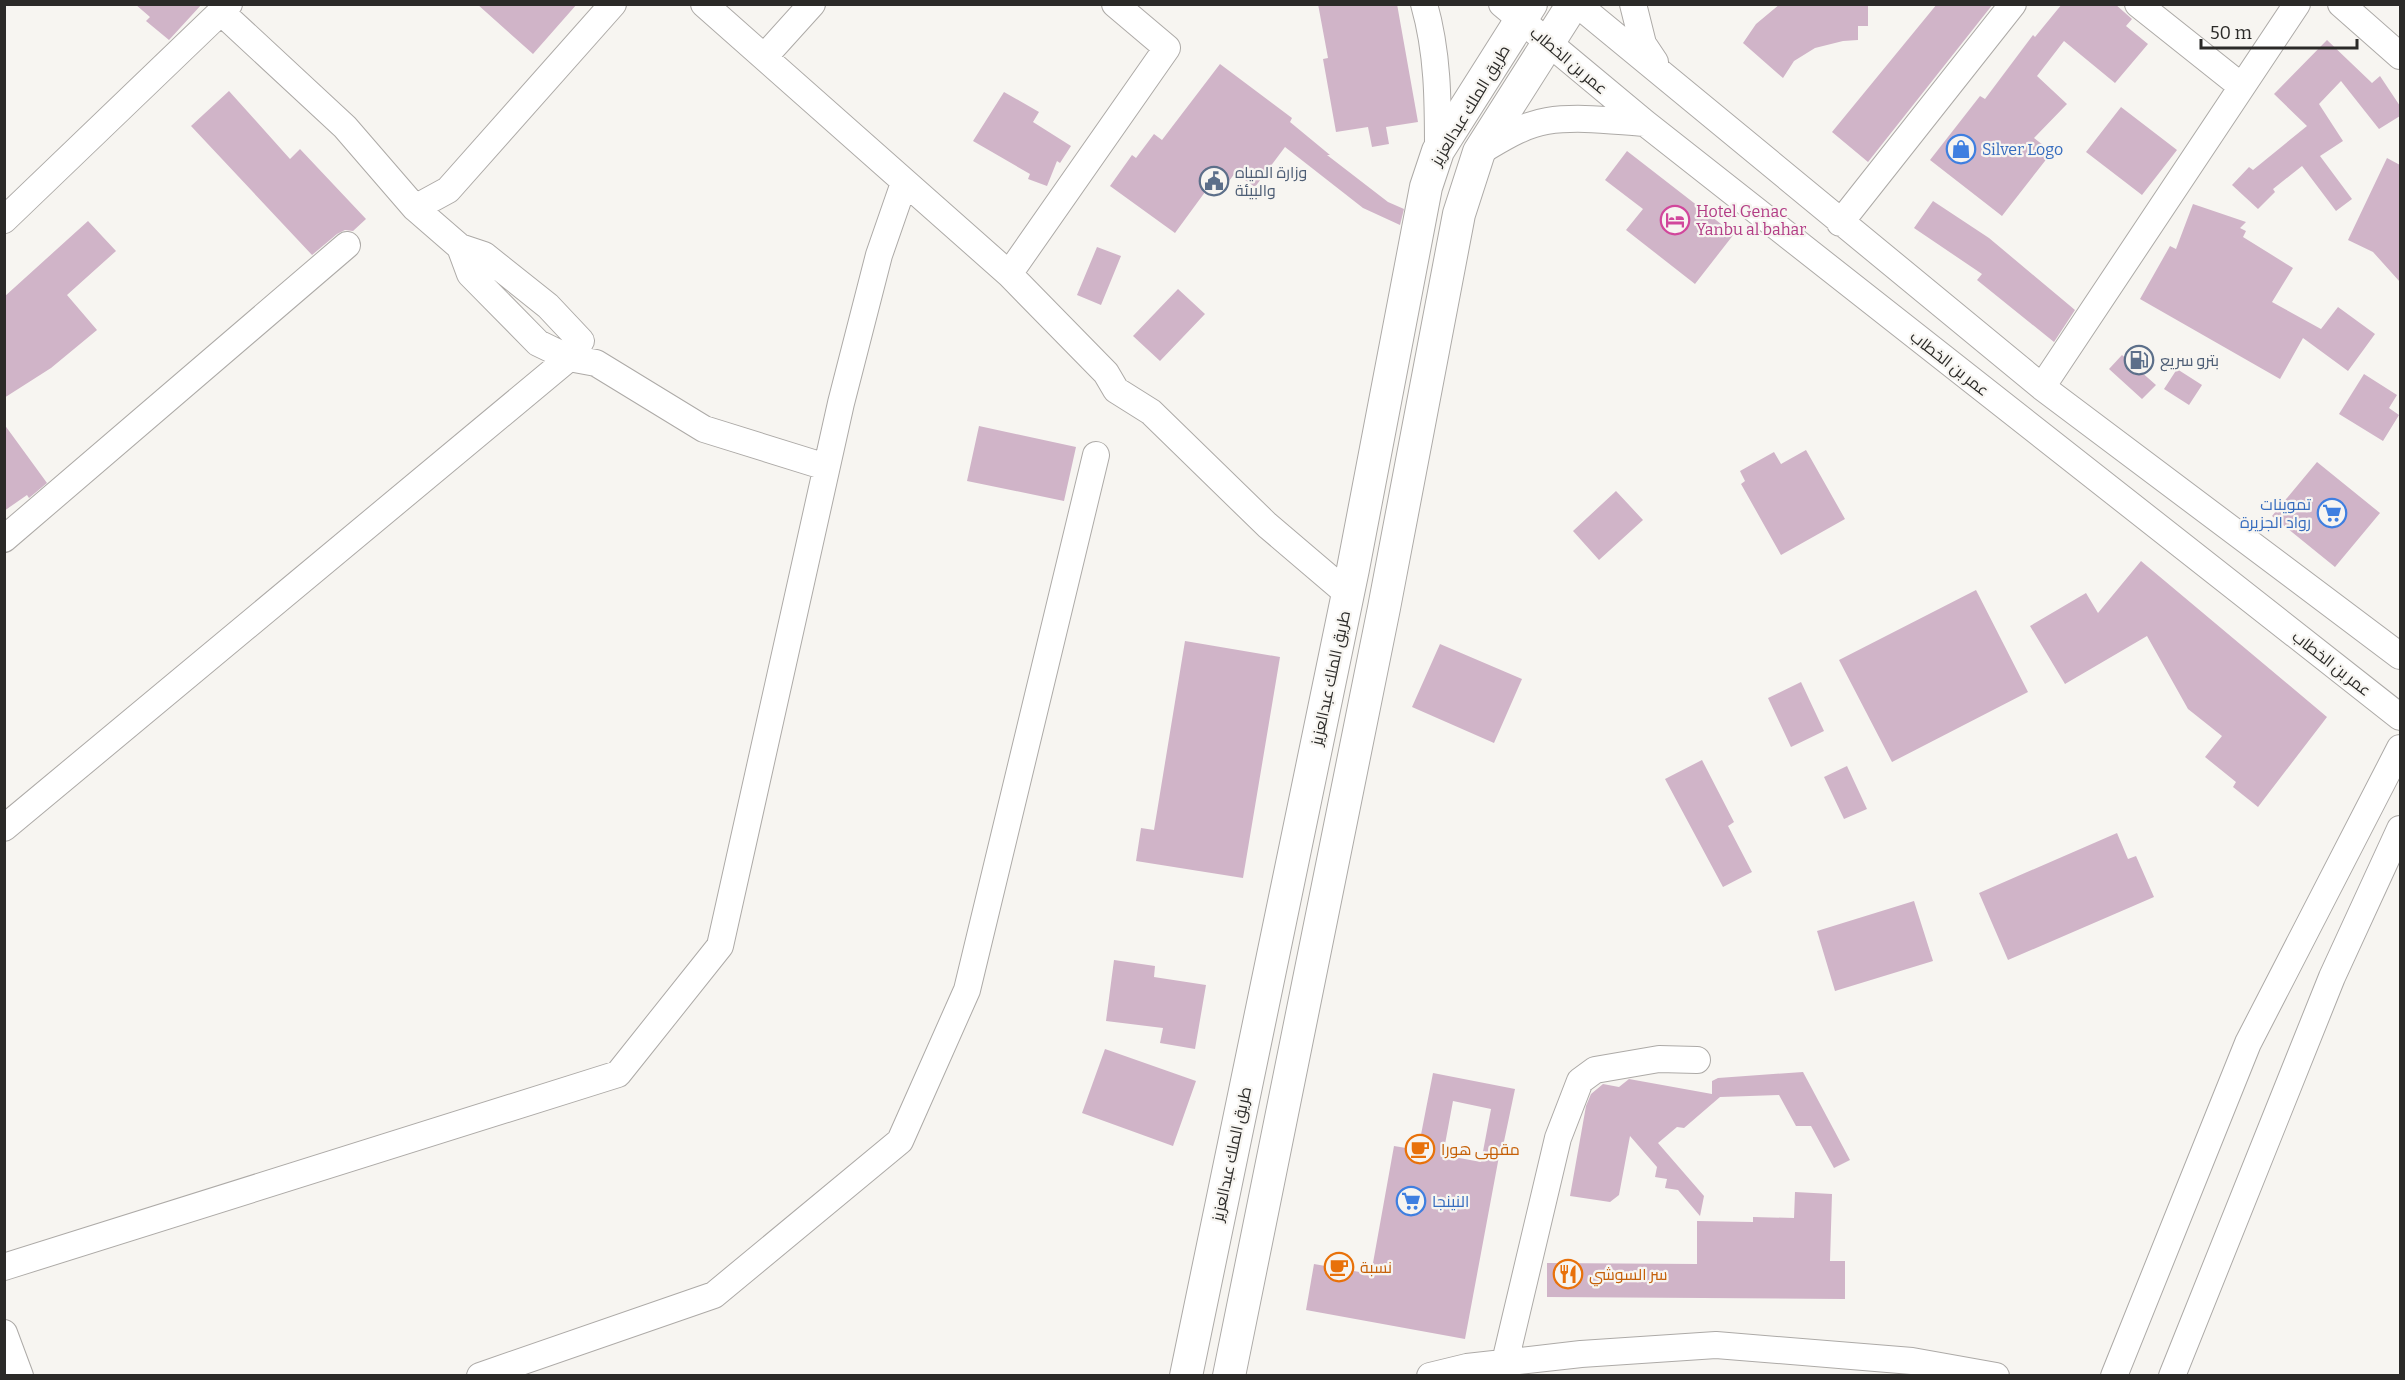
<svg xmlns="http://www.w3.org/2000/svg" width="2405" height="1380" viewBox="0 0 2405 1380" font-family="Bitter,Cairo,serif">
	<rect width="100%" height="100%" fill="#f7f5f1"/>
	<path fill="#d0b4c8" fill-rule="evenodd" d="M 135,4 L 202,4 L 169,40 L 146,21 L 150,17 Z
		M 477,4 L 577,4 L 533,54 Z
		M 1318,4 L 1397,4 L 1418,122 L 1386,127 L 1389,144 L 1372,147 L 1368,127 L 1336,132 L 1323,59 L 1328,58 Z
		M 1780,4 L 1868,4 L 1868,26 L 1858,26 L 1858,40 L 1843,41 L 1815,48 L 1794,61 L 1783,78 L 1743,43 L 1756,24 Z
		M 1937,4 L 1993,4 L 1868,162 L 1832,132 Z
		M 2062,4 L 2115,4 L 2132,19 L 2126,26 L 2148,44 L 2115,83 L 2064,41 L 2037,76 L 2067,104 L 2034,138 L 2052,152 L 2002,216 L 1930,160 L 1980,96 L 1985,99 L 2033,35 L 2035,37 Z
		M 2327,40 L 2372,83 L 2380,76 L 2400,106 L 2400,116 L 2379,129 L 2341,81 L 2319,104 L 2343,141 L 2320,156 L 2352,199 L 2336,211 L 2302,166 L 2273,189 L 2275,192 L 2258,209 L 2232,185 L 2249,167 L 2253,170 L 2307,126 L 2274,94 Z
		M 1220,64 L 1292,118 L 1290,122 L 1330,155 L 1327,155 L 1388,202 L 1404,209 L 1400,225 L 1363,208 L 1285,147 L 1255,187 L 1235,173 L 1226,185 L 1216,177 L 1175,233 L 1110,186 L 1132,155 L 1136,158 L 1154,134 L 1162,140 Z
		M 229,91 L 290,159 L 300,149 L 366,219 L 353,231 L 345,230 L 337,234 L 312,255 L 191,126 Z
		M 1004,92 L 1039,112 L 1033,122 L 1071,146 L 1060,163 L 1057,161 L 1047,186 L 1028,179 L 1030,174 L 973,141 Z
		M 2121,107 L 2177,150 L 2142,195 L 2086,152 Z
		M 1627,151 L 1734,234 L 1695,284 L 1626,230 L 1643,209 L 1605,180 Z
		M 2387,158 L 2400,165 L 2400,282 L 2373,252 L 2348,240 Z
		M 1933,201 L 1989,238 L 2075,310 L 2054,342 L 1977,280 L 1982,274 L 1914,228 Z
		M 2193,204 L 2246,222 L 2240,228 L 2246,231 L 2243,237 L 2293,268 L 2272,302 L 2321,329 L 2338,307 L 2375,334 L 2348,371 L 2303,338 L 2280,379 L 2140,299 L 2170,246 L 2176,249 Z
		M 88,221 L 116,251 L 67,295 L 97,330 L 51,368 L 4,398 L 4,297 Z
		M 1097,247 L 1121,256 L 1101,305 L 1077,295 Z
		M 1178,289 L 1205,314 L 1160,361 L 1133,336 Z
		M 2122,355 L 2156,385 L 2142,399 L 2109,369 Z
		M 2177,369 L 2202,385 L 2189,405 L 2164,389 Z
		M 2364,374 L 2397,395 L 2389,408 L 2399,415 L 2383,441 L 2339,414 Z
		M 4,424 L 47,483 L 29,498 L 27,495 L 4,511 Z
		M 979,426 L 1076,447 L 1064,501 L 967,481 Z
		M 1806,450 L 1845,519 L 1781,555 L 1741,484 L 1745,481 L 1740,471 L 1774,452 L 1781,464 Z
		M 2317,462 L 2380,513 L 2335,567 L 2272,516 Z
		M 1616,491 L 1643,520 L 1599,560 L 1573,531 Z
		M 2141,561 L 2327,717 L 2258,807 L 2233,787 L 2236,782 L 2205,757 L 2222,736 L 2188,709 L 2147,636 L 2065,684 L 2030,626 L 2086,593 L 2098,613 Z
		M 1976,590 L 2028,692 L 1892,762 L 1839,660 Z
		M 1185,641 L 1280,657 L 1243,878 L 1136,861 L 1141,828 L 1154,830 Z
		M 1440,644 L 1522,679 L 1494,743 L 1412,707 Z
		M 1801,682 L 1824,731 L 1791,747 L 1768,698 Z
		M 1702,760 L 1734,822 L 1728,826 L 1752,872 L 1723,887 L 1665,779 Z
		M 1847,766 L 1867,809 L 1844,819 L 1824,777 Z
		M 2117,833 L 2128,859 L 2136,856 L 2154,897 L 2008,960 L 1979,893 Z
		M 1914,901 L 1933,961 L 1835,991 L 1817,931 Z
		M 1114,960 L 1155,966 L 1154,977 L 1206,985 L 1195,1049 L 1160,1043 L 1163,1028 L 1106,1021 Z
		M 1105,1049 L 1196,1081 L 1173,1146 L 1082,1113 Z
		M 1803,1072 L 1850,1160 L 1834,1168 L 1811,1126 L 1796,1126 L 1779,1095 L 1720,1097 L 1684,1128 L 1677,1127 L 1658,1143 L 1704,1196 L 1700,1216 L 1678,1190 L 1665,1188 L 1667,1179 L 1655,1177 L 1657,1167 L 1630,1136 L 1619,1195 L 1610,1202 L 1570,1196 L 1586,1106 L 1591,1094 L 1603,1084 L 1619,1087 L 1629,1079 L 1712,1094 L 1712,1081 L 1718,1078 Z
		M 1433,1073 L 1515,1089 L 1502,1151 L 1500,1151 L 1465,1339 L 1306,1310 L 1314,1264 L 1371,1274 L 1394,1146 L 1418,1150 ZM 1453,1101 L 1491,1109 L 1481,1162 L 1443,1155 Z
		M 1795,1192 L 1832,1194 L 1830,1261 L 1845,1261 L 1845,1299 L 1547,1297 L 1547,1263 L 1697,1264 L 1697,1221 L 1753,1222 L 1753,1217 L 1794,1218 Z"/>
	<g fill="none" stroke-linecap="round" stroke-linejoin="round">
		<g stroke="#adaaa7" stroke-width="28">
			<path id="minor" d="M 704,4 L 1009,274 L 1106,373 L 1116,390 L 1151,412 L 1267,525 L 1348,594
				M 1424,4 C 1438,53 1438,101 1438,151
				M 1502,4 L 1645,123 L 2400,717
				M 1577,4 L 2042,387 L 2400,656
				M 1633,4 L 1643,44 L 1655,62
				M 2138,4 L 2241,86
				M 2341,4 L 2400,56
				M 765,56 L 812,4
				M 1479,152 C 1500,140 1522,125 1547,121 C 1579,116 1613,121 1645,123
				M 415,208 L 448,190 L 613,4
				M 4,220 L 229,4
				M 1840,223 L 2013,4
				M 460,247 L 470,274 L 538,343 L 569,358 L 596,363 L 704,429 L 826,467
				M 1009,274 L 1167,48 L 1115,4
				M 2042,387 L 2297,4
				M 4,539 L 347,245
				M 4,828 L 569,358 L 581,341 L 548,306 L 484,255 L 460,247 L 415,208 L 345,127 L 221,12
				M 4,1267 L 618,1074 L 720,946 L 841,403 L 879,255 L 904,183
				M 4,1333 L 20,1376
				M 1505,1362 L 1558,1138 L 1580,1081 L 1595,1070 L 1659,1059 L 1697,1060
				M 480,1376 L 714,1295 L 900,1141 L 967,990 L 1096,455
				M 1430,1376 L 1467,1367 L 1581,1354 L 1716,1345 L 1912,1361 L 1996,1376
				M 2114,1376 L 2248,1043 L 2400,748
				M 2172,1376 L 2332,977 L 2400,829"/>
		</g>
		<g stroke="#adaaa7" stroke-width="34">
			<path id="major" d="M 1186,1376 L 1353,569 L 1426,187 L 1438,151 L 1531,4
				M 1229,1376 L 1384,608 L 1459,214 L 1479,152 L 1573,4"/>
		</g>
		<use href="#minor" stroke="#fff" stroke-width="26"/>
		<use href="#major" stroke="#fff" stroke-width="32"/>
	</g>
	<defs>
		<g id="shop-ring" transform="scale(1.5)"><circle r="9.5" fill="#f7f5f1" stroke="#3f7fe0" stroke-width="1.5"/><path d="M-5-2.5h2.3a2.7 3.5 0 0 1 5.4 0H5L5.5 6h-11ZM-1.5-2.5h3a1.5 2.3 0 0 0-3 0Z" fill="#3f7fe0"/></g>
		<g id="civic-ring" transform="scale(1.5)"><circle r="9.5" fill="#f7f5f1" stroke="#5c6f8a" stroke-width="1.5"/><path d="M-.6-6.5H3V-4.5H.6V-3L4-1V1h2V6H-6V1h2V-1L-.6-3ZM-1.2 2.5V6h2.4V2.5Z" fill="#5c6f8a"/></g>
		<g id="hotel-ring" transform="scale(1.5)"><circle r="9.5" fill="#f7f5f1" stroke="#d1479c" stroke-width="1.5"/><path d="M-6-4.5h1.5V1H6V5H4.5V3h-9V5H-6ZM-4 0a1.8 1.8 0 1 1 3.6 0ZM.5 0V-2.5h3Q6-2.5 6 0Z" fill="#d1479c"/></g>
		<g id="fuel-ring" transform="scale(1.5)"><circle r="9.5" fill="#f7f5f1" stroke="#5c6f8a" stroke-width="1.5"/><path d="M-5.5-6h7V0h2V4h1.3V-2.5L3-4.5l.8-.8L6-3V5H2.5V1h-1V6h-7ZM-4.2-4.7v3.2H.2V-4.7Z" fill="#5c6f8a"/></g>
		<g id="supermarket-ring" transform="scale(1.5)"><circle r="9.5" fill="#f7f5f1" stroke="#3f7fe0" stroke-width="1.5"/><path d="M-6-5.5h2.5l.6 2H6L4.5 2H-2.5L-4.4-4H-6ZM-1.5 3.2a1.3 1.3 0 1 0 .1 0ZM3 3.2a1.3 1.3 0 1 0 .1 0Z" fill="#3f7fe0"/></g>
		<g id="cafe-ring" transform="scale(1.5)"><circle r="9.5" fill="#f7f5f1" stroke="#e8710a" stroke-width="1.5"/><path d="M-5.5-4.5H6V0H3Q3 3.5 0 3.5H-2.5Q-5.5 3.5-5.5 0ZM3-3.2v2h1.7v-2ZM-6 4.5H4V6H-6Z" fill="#e8710a"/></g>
		<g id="restaurant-ring" transform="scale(1.5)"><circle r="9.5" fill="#f7f5f1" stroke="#e8710a" stroke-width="1.5"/><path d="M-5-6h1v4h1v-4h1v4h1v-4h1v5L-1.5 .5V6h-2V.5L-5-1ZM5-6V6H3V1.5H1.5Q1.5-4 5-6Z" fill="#e8710a"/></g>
	</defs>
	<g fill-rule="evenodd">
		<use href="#shop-ring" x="1961" y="149"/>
		<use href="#civic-ring" x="1214" y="181"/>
		<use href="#hotel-ring" x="1675" y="220"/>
		<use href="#fuel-ring" x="2139" y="360"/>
		<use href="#supermarket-ring" x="2332" y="513"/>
		<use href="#cafe-ring" x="1420" y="1149"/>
		<use href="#supermarket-ring" x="1411" y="1201"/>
		<use href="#cafe-ring" x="1339" y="1267"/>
		<use href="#restaurant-ring" x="1568" y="1274"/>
	</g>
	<g text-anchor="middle" stroke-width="4.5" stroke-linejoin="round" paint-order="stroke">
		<g font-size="16" fill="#2b2a28" stroke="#f7f5f1">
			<text transform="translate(1569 60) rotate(40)" y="6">عمر بن الخطاب</text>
			<text transform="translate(1470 105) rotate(-59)" y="6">طريق الملك عبدالعزيز</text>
			<text transform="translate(1950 363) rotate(38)" y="6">عمر بن الخطاب</text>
			<text transform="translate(2332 663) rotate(38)" y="6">عمر بن الخطاب</text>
			<text transform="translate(1330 678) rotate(-78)" y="6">طريق الملك عبدالعزيز</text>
			<text transform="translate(1231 1154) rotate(-78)" y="6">طريق الملك عبدالعزيز</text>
		</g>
		<g font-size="16" fill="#366cbe" stroke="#f7f5f1" text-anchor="start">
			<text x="1982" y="155">Silver Logo</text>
			<text x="2311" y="510" text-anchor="end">تموينات<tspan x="2311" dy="18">رواد الجزيرة</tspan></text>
			<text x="1432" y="1207">النينجا</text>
		</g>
		<g font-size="16" fill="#4e5e75" stroke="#f7f5f1" text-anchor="start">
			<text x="1235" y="178">وزارة المياه<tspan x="1235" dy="18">والبيئة</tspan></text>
			<text x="2160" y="366">بترو سريع</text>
		</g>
		<g font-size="16" fill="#b23c85" stroke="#f7f5f1" text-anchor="start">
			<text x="1696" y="217">Hotel Genac<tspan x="1696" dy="18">Yanbu al bahar</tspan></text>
		</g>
		<g font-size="16" fill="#c56008" stroke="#f7f5f1" text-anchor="start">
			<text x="1441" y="1155">مقهى هورا</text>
			<text x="1360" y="1273">نسبة</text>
			<text x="1589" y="1280">سر السوشي</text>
		</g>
	</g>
	<rect width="2405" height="1380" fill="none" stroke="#2b2a28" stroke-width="12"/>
	<path d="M2201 39v9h156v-9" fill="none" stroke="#2b2a28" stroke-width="3"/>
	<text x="2210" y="39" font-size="18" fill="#2b2a28" stroke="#f7f5f1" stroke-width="4.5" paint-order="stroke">50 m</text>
</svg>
